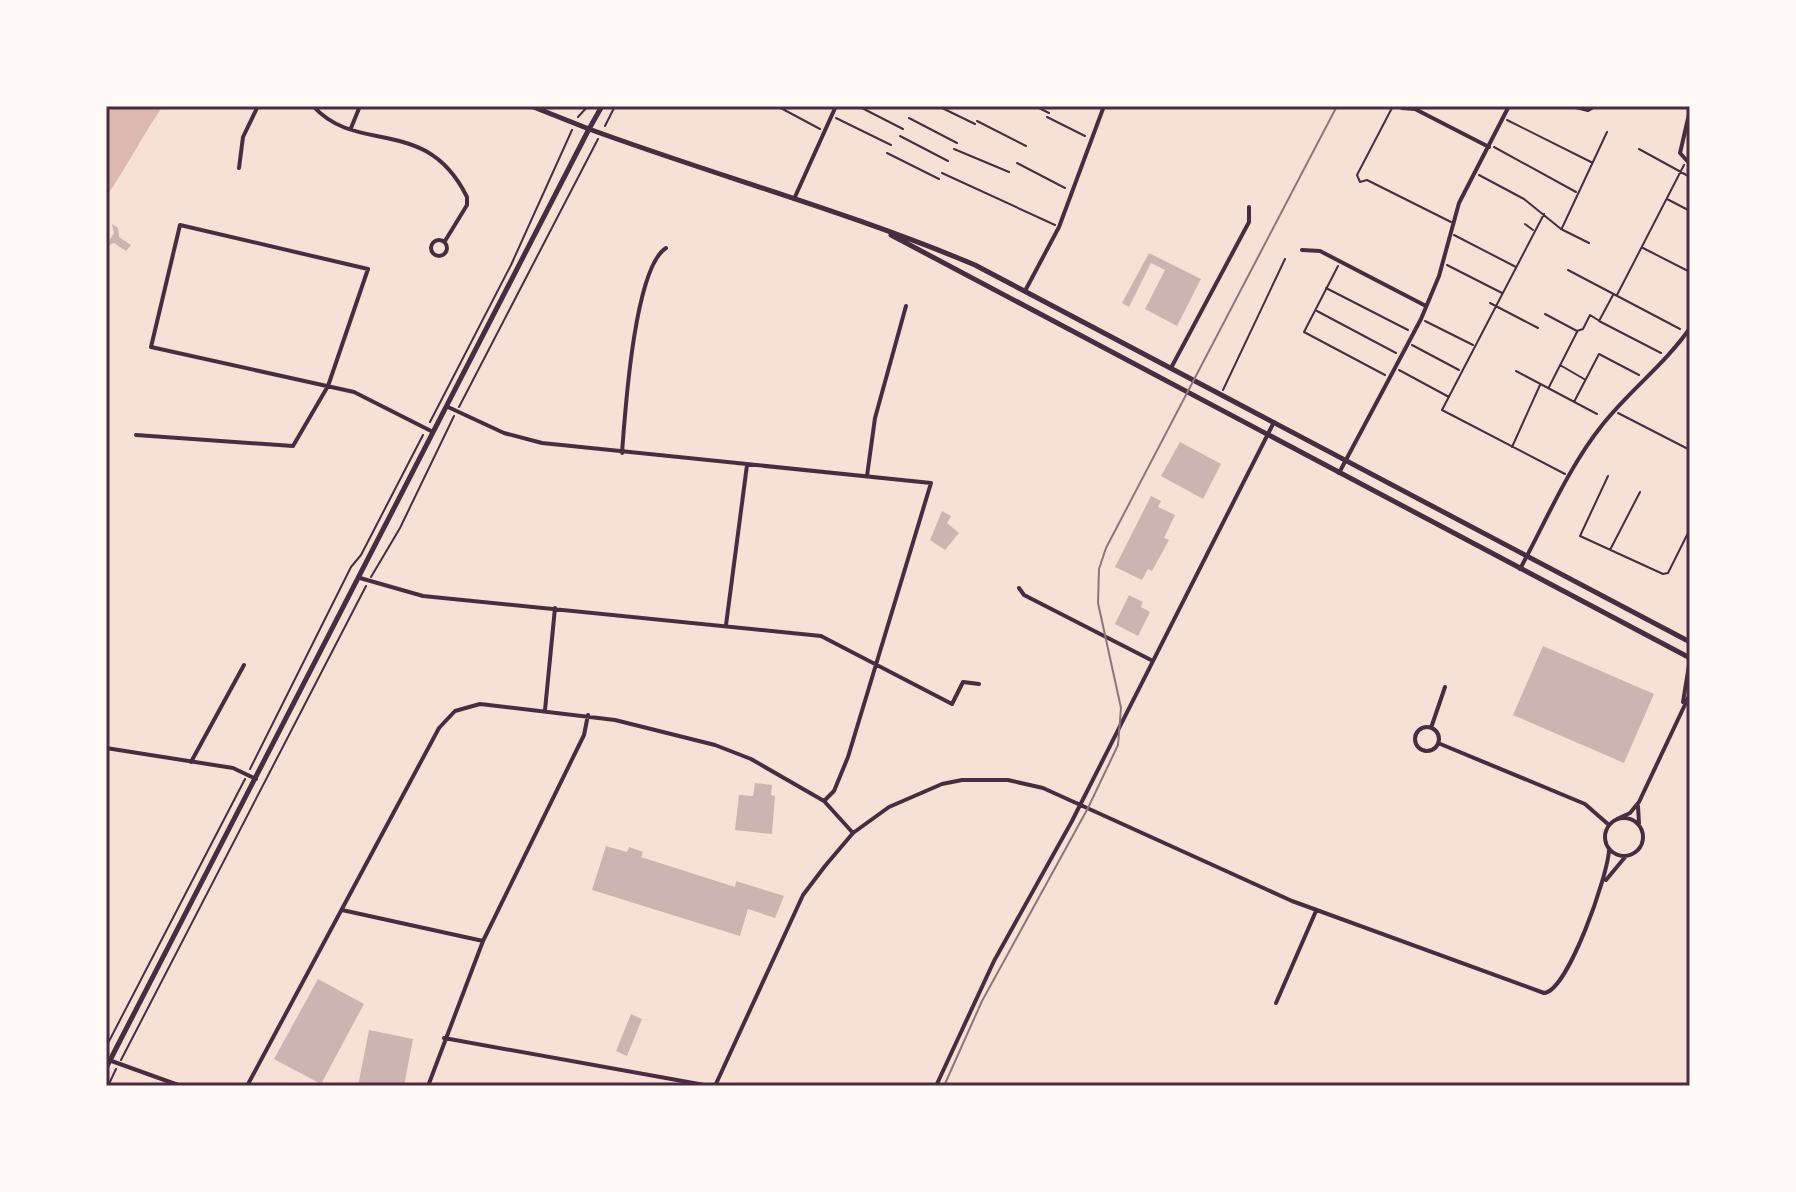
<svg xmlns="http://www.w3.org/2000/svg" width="1796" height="1192" viewBox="0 0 1796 1192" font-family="'Varela Round',sans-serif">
	<rect width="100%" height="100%" fill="#f7e1d7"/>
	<path fill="#dcb8b0" d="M 106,106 L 163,106 C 142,136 127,167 106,197 Z"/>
	<path fill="#ccb4b1" d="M 112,224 L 118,228 L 119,237 L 131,245 L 126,251 L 114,243 L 106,246 L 114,233 Z
		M 1149,253 L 1201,279 L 1177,326 L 1145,309 L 1165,270 L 1151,263 L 1129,307 L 1122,303 Z
		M 1180,442 L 1221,464 L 1203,499 L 1161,476 Z
		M 1151,496 L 1161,501 L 1158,507 L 1175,515 L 1164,538 L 1169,540 L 1152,571 L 1148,569 L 1142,580 L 1115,567 Z
		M 942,511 L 951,516 L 947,523 L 959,533 L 945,550 L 930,540 Z
		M 1129,595 L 1143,602 L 1141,607 L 1150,612 L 1138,636 L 1115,624 Z
		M 1543,646 L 1654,694 L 1624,763 L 1513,715 Z
		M 755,783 L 772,785 L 771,795 L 775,796 L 772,834 L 735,830 L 739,795 L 753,796 Z
		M 606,846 L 627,852 L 629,847 L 643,852 L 641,857 L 735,887 L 736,881 L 784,896 L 775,918 L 748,909 L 740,936 L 592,890 Z
		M 318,979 L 364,1004 L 321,1084 L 274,1059 Z
		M 631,1014 L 642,1019 L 627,1056 L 616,1051 Z
		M 369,1030 L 413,1039 L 404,1086 L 358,1086 Z"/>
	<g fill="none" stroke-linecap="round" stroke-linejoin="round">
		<path stroke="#4a2c40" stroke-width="2" d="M 777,106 L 820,129
			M 858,106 L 903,129
			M 938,106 L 975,124
			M 1035,106 L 1049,113
			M 578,117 L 588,106
			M 1047,117 L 1085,136
			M 836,118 L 891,145
			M 909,118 L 957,143
			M 1507,120 L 1591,162
			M 977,121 L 1026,146
			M 605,126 L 615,106
			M 900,136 L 948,161
			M 1494,147 L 1576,192
			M 954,149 L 1009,172
			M 1639,149 L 1690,177
			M 887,153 L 939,179
			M 1017,163 L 1065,188
			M 942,173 L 1055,225
			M 1479,175 L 1524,199 L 1561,229 L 1589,243
			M 1667,199 L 1690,211
			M 1544,214 L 1442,410 L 1565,474
			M 1525,224 L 1533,230
			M 1562,228 L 1607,132
			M 1454,235 L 1516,267
			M 1643,248 L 1690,272
			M 1447,265 L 1502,293
			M 1338,266 L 1304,332 L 1385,375
			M 1568,270 L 1680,329
			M 1326,288 L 1408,330
			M 1613,295 L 1599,321 L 1661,353
			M 1617,295 L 1684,165
			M 1490,303 L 1538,328
			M 1317,311 L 1396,353
			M 1545,314 L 1577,331 L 1583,329 L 1590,315 L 1598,320
			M 1425,321 L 1473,345
			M 1412,345 L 1459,370
			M 1560,365 L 1584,379
			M 1399,370 L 1449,397
			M 1516,371 L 1597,414
			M 1549,387 L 1577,332
			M 1223,390 L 1285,259
			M 1574,402 L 1599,354 L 1639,375
			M 459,407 L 598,139
			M 1618,413 L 1690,450
			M 430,422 L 511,265 L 572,130
			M 1512,447 L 1540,385
			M 1608,476 L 1580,536 L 1663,574 L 1668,573 L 1690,529
			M 1610,550 L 1640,492
			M 371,577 L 400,528 L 454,416
			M 250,769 L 351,567 L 361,555 L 423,435
			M 106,1047 L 245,779
			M 121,1060 L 366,586
			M 108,1086 L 116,1069"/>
		<path stroke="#4a2c40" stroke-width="2" d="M 1393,106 L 1357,175 L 1360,182 L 1367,180 L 1451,222"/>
		<path stroke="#4a2c40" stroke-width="4" d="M 313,106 C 358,156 426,114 467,197 L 467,205 L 445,241
			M 1572,106 L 1588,110 L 1595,106
			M 1402,108 L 1415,109 L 1489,147
			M 1690,110 L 1680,153 L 1690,164
			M 351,128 L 360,106
			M 239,168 L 243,137 L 258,106
			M 794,199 L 836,106
			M431 248a8 8 0 1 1 16 0a8 8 0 1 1-16 0Z
			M 1302,250 L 1320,251 L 1426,306
			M 1025,291 L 1059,227 L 1104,106
			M 1171,368 L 1249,222 L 1249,207
			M 448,407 L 504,433 L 542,443 L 931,483 L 848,757 L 834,791 L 824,801
			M 136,435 L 293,446 L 328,386 L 368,269 L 180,225 L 151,347 L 354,392 L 433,432
			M 622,453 C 625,414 634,268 666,248
			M 1339,473 L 1421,319 L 1439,276 L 1459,203 L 1509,106
			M 867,476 L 875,418 L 906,306
			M 1520,569 C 1546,521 1569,466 1603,424 C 1630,390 1665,364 1690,328
			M 360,578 L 423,596 L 821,636 L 952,704 L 963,682 L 979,684
			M 1019,588 L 1024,595 L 1151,660
			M 726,625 L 747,465
			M 1683,702 L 1690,659
			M 545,710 L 555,608
			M1415 739a12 12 0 1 1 24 0a12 12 0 1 1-24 0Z
			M 1431,728 L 1445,687
			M 1438,743 L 1585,804 L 1609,825
			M 106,748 L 233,768 L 256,779
			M 191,762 L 244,665
			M 1638,806 L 1639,824
			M1605 837a19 19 0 1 1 38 0a19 19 0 1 1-38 0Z
			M 1617,819 L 1630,813 L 1639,802 L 1690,694
			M 1606,880 L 1626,856
			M 342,910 L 483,941
			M 1276,1003 L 1316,911
			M 444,1038 L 710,1086
			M 106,1059 L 181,1086
			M 247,1086 L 439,728 L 455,711 L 480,704 L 615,720 L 715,745 L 751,759 L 824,801 L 853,833
			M 428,1086 L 483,941 L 584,735 L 588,715
			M 715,1086 L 803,895 L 825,866 L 853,833 L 889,807 L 942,784 L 962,780 L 1008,780 L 1043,788 L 1292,901 L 1544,993 C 1568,991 1608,875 1609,850
			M 936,1086 L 994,961 L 1072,821 L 1274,422"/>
		<path stroke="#4a2c40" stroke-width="5" d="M 602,106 L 589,129 C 717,176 849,212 975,265 L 1690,642
			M 891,235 L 1690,658"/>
		<path stroke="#4a2c40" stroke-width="5" d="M 106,1068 L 589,129 L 531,106"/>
		<path stroke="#8f747c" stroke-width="2" d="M 944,1086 L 982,1001 L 1088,808 L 1118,745 L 1121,708 L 1098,603 L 1099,569 L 1106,548 L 1337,106"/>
	</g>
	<rect width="1796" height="1192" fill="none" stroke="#fffaf5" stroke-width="216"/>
	<rect x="108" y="108" width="1580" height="976" fill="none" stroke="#4a2c40" stroke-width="3"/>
</svg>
